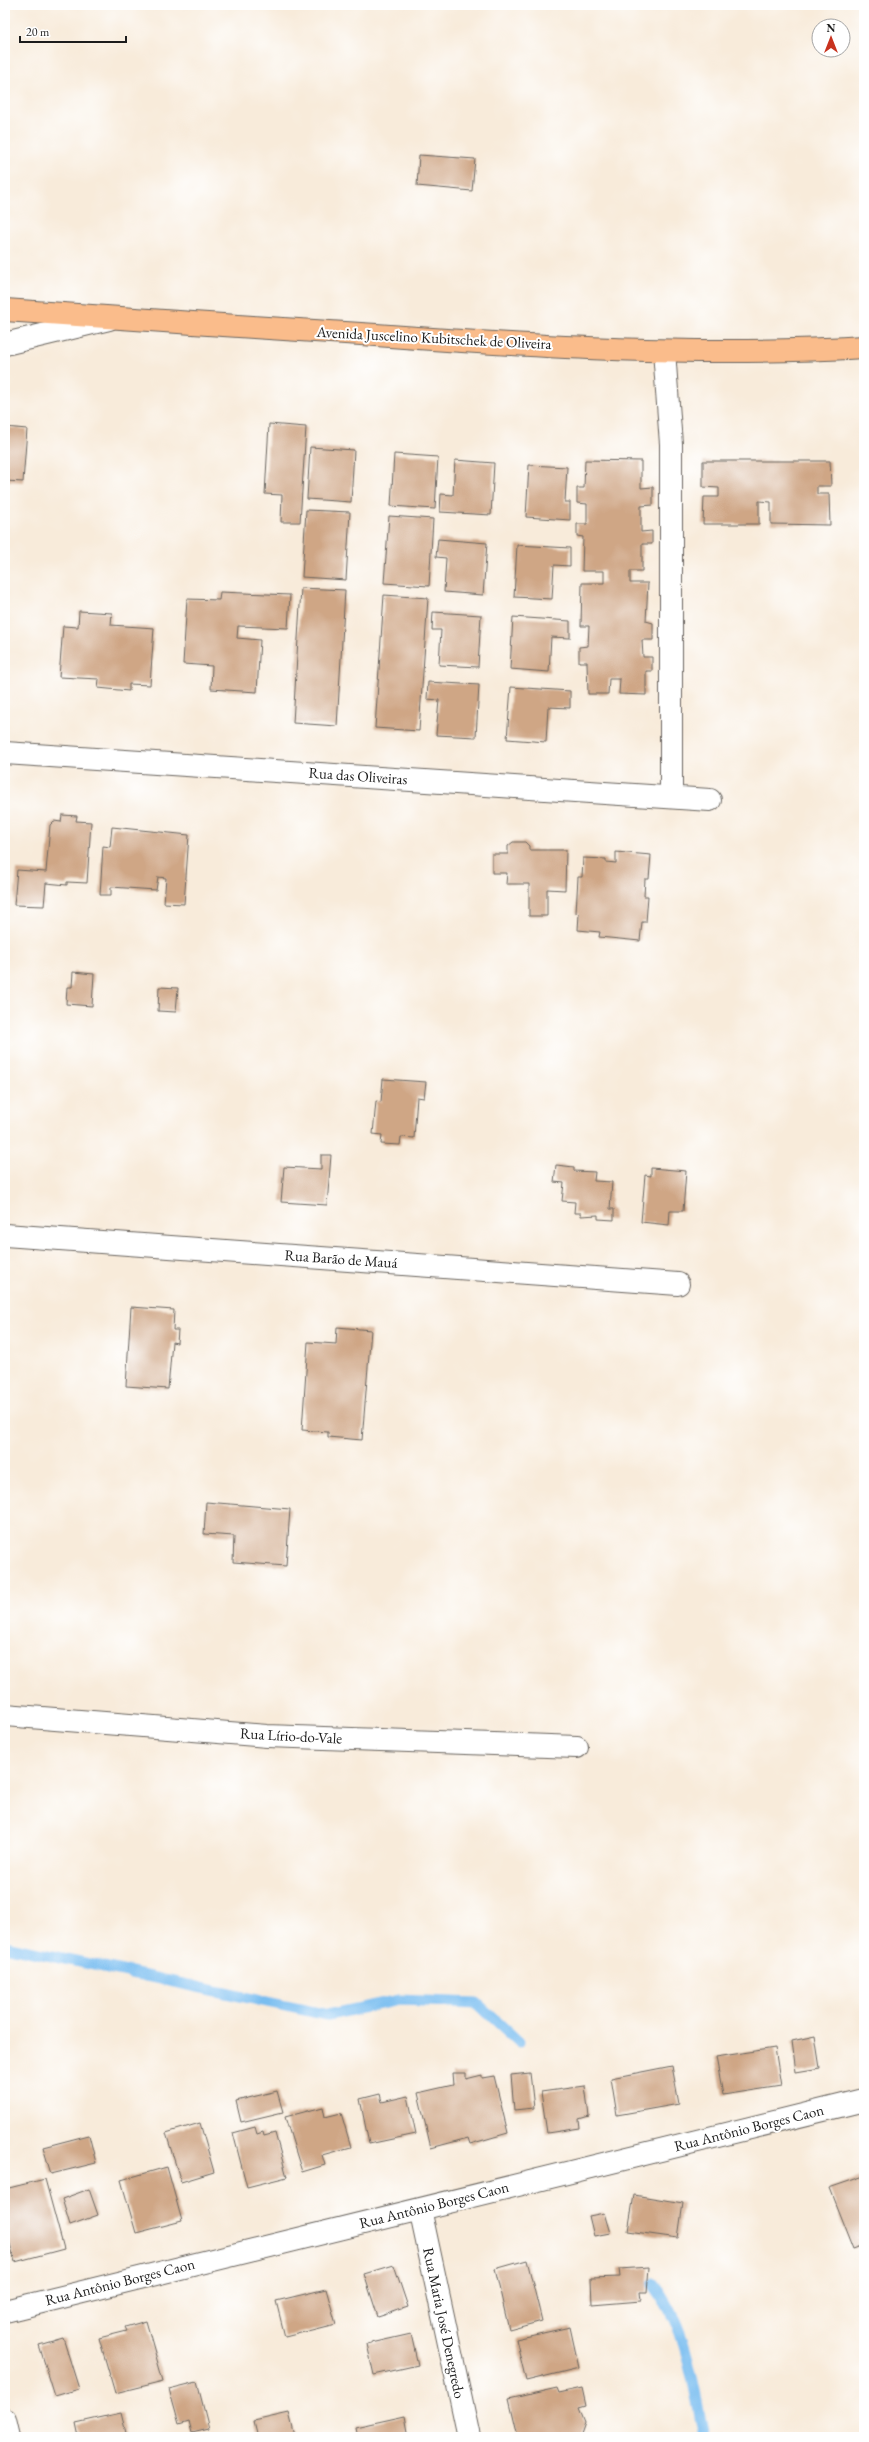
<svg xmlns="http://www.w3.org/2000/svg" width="869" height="2442" viewBox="0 0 869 2442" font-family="'EB Garamond',serif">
	<rect width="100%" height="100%" fill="#fff"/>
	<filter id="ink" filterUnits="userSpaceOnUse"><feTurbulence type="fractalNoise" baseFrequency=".025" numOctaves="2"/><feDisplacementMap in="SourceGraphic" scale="8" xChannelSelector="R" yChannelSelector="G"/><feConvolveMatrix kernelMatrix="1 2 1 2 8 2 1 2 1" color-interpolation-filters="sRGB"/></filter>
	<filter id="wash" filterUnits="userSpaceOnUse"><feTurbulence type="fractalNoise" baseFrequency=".012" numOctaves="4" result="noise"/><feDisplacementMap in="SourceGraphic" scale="16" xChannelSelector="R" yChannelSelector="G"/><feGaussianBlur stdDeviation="0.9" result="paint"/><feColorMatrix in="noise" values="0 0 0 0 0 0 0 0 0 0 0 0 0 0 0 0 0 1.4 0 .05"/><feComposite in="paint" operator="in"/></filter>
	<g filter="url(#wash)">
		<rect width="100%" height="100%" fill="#f8ebda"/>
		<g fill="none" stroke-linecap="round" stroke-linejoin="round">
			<path stroke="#7abef0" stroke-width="11" d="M 5,1946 L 328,2015 L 399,2000 L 477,2003 L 519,2042
				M 653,2284 C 687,2327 693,2384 704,2437"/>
		</g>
		<g id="blocks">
			<path fill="#cfa685" d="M 419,155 L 475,159 L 472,191 L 417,186 Z
				M 269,424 L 306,427 L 300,522 L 281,522 L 282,495 L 265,494 Z
				M 5,427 L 27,429 L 23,482 L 5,481 Z
				M 310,447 L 354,450 L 351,502 L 307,499 Z
				M 394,454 L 438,457 L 435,509 L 391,506 Z
				M 455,460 L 494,463 L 491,515 L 440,512 L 441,494 L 453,495 Z
				M 585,460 L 641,461 L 641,488 L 653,487 L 653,505 L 641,506 L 641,532 L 652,531 L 652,544 L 642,544 L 642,571 L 630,571 L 630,583 L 648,583 L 646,621 L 653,623 L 653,640 L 642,640 L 643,657 L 652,657 L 652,671 L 646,671 L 646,695 L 619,694 L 620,679 L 609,679 L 608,694 L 588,694 L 587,662 L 579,662 L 579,647 L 588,646 L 589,626 L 581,626 L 582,583 L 604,583 L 604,571 L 582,571 L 583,537 L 577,536 L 577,524 L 587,524 L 587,504 L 577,503 L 577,488 L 584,488 Z
				M 703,461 L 830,461 L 831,486 L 817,486 L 817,494 L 829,494 L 830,525 L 771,524 L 771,502 L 759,501 L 759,524 L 703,524 L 704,497 L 719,497 L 719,488 L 703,487 Z
				M 529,465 L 567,467 L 565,502 L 570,502 L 570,520 L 526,517 Z
				M 306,510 L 350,512 L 346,580 L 302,577 Z
				M 389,516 L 433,519 L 429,586 L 384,583 Z
				M 438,539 L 487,543 L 483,595 L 444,592 L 446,558 L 436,557 Z
				M 517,545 L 570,548 L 570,566 L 554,565 L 552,599 L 514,597 Z
				M 301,588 L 345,590 L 337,726 L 293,723 Z
				M 220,592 L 290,595 L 288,628 L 238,626 L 237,638 L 260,640 L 257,692 L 211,689 L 212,666 L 183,664 L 187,599 L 219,600 Z
				M 384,595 L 428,598 L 419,731 L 375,728 Z
				M 79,611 L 112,613 L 111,625 L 154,628 L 150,685 L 129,684 L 129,691 L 98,688 L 99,679 L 59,677 L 63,626 L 78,627 Z
				M 433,612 L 481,615 L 478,667 L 439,665 L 441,630 L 432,630 Z
				M 513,617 L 570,621 L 570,638 L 551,637 L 549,672 L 510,669 Z
				M 428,682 L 479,685 L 476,737 L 436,735 L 439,700 L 427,699 Z
				M 511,687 L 570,691 L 570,708 L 548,707 L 546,742 L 507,739 Z
				M 62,815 L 77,816 L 76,821 L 91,822 L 87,883 L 67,882 L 67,885 L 46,883 L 44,906 L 14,905 L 17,870 L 46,872 L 50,825 L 54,821 L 61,822 Z
				M 112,827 L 189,835 L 184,904 L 164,903 L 166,878 L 158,877 L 156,890 L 111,887 L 111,895 L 100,895 L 103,846 L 110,847 Z
				M 513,842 L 525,842 L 529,846 L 529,850 L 566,850 L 565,890 L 547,889 L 547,916 L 529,916 L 529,884 L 506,884 L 507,873 L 492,873 L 492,854 L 508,854 L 508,846 Z
				M 616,852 L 651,855 L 649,879 L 645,879 L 644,896 L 648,896 L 646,922 L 642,922 L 640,941 L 599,937 L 600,932 L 578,930 L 579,914 L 576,913 L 578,877 L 582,877 L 583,858 L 606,859 L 606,862 L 616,863 Z
				M 73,972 L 94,974 L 92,1006 L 66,1004 L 67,987 L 72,987 Z
				M 159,987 L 178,988 L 176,1012 L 158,1011 Z
				M 383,1079 L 426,1082 L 424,1098 L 417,1097 L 414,1138 L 401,1137 L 400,1145 L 381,1144 L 382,1135 L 373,1134 L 376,1101 L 381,1102 Z
				M 321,1155 L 331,1155 L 327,1205 L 281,1202 L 284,1167 L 321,1169 Z
				M 556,1165 L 574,1167 L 574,1171 L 595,1172 L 594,1181 L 612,1182 L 610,1209 L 614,1209 L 614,1220 L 598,1219 L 598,1215 L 581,1216 L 581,1213 L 574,1213 L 575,1202 L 562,1201 L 564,1183 L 554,1182 Z
				M 651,1168 L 686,1171 L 683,1211 L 670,1211 L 669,1225 L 641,1222 L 645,1175 L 651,1176 Z
				M 131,1307 L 174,1310 L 173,1330 L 178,1330 L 177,1343 L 172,1342 L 168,1389 L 126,1386 Z
				M 337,1327 L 371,1330 L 362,1440 L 328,1437 L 328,1432 L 302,1430 L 308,1342 L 336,1344 Z
				M 206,1502 L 290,1509 L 286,1566 L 233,1562 L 234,1536 L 204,1534 Z
				M 815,2036 L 820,2068 L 796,2072 L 792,2041 Z
				M 775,2048 L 781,2086 L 723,2095 L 716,2057 Z
				M 672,2066 L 679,2104 L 617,2115 L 611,2078 Z
				M 452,2073 L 466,2073 L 466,2079 L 482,2075 L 482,2078 L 494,2076 L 508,2133 L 470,2144 L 468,2138 L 431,2148 L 418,2093 L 453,2085 Z
				M 530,2073 L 534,2108 L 514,2110 L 511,2075 Z
				M 585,2086 L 589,2116 L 579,2119 L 580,2128 L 547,2133 L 541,2092 Z
				M 277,2091 L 283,2112 L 241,2122 L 236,2101 Z
				M 380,2094 L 382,2102 L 408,2096 L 416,2134 L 369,2144 L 360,2099 Z
				M 323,2107 L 325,2117 L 341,2113 L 351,2147 L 322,2155 L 325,2165 L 302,2172 L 285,2117 Z
				M 200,2123 L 214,2172 L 181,2182 L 166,2133 Z
				M 255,2127 L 257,2134 L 263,2132 L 264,2136 L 275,2133 L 287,2177 L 247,2187 L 233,2133 Z
				M 89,2135 L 96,2163 L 51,2174 L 43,2147 Z
				M 167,2167 L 182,2221 L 136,2233 L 121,2180 Z
				M 864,2176 L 864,2245 L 853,2249 L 829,2188 Z
				M 45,2179 L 64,2249 L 15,2262 L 5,2226 L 5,2189 Z
				M 89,2189 L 98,2215 L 70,2225 L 62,2199 Z
				M 634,2195 L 683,2203 L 678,2238 L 628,2231 Z
				M 604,2213 L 610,2233 L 594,2236 L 589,2216 Z
				M 527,2260 L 542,2321 L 509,2330 L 495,2269 Z
				M 394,2265 L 408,2307 L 378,2317 L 364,2274 Z
				M 649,2267 L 647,2292 L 640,2292 L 641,2301 L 592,2305 L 591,2278 L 620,2277 L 619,2269 Z
				M 326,2289 L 336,2324 L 285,2337 L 276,2301 Z
				M 146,2321 L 163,2381 L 115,2393 L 99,2338 L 127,2331 L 125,2327 Z
				M 570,2327 L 579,2368 L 526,2381 L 516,2339 Z
				M 411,2334 L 418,2365 L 374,2375 L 367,2344 Z
				M 63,2338 L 79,2389 L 55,2396 L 39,2345 Z
				M 197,2382 L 209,2429 L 192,2433 L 189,2421 L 179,2424 L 169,2389 Z
				M 557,2388 L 559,2393 L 582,2388 L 586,2406 L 579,2408 L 585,2423 L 580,2437 L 544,2437 L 544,2435 L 518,2437 L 509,2399 Z
				M 121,2413 L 127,2437 L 79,2437 L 76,2423 Z
				M 289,2413 L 295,2437 L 258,2437 L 254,2421 Z
				M 405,2416 L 409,2437 L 357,2437 L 355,2427 Z"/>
		</g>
	</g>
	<g filter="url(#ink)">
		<use href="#blocks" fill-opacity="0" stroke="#69645e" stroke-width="1"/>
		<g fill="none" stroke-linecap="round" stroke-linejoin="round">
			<g stroke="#69645e" stroke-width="24">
				<path id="minor" d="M 5,344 L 109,319
					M 664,351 L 671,444 L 671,797
					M 5,753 L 710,800
					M 5,1235 L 678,1284
					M 5,1715 L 267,1736 L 577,1747
					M 420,2209 L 469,2437
					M 5,2311 L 864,2100
					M 5,2420 L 9,2437"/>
			</g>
			<g stroke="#69645e" stroke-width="24">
				<path id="primary" d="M 5,310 C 129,319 252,327 376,335 C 538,347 701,357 864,347"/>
			</g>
			<use href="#minor" stroke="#fff" stroke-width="22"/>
			<use href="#primary" stroke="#fabc8b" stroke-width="22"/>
		</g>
	</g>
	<g text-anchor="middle" stroke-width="4" stroke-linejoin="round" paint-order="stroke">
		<g font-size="15" fill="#1c1c1c" stroke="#fff">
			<text transform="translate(434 338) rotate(3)" y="5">Avenida Juscelino Kubitschek de Oliveira</text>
			<text transform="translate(358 776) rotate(4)" y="5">Rua das Oliveiras</text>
			<text transform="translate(341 1259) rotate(4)" y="5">Rua Barão de Mauá</text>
			<text transform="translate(291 1736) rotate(3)" y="5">Rua Lírio-do-Vale</text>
			<text transform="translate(749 2128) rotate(-14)" y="5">Rua Antônio Borges Caon</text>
			<text transform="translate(434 2205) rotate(-14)" y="5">Rua Antônio Borges Caon</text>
			<text transform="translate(120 2282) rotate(-14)" y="5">Rua Antônio Borges Caon</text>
			<text transform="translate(444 2323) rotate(78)" y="5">Rua Maria José Denegredo</text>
		</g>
	</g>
	<rect width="869" height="2442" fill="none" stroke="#fff" stroke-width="20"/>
	<g transform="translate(831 38)"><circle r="19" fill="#ffffff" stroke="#a4a4a4"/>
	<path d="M0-3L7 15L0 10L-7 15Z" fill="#c8321e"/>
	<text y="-6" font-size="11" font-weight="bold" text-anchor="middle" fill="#1c1c1c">N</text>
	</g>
	<path d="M20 36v6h106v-6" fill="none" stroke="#1c1c1c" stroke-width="2"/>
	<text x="26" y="36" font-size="12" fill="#1c1c1c" stroke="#ffffff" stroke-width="3" paint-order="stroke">20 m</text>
</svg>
